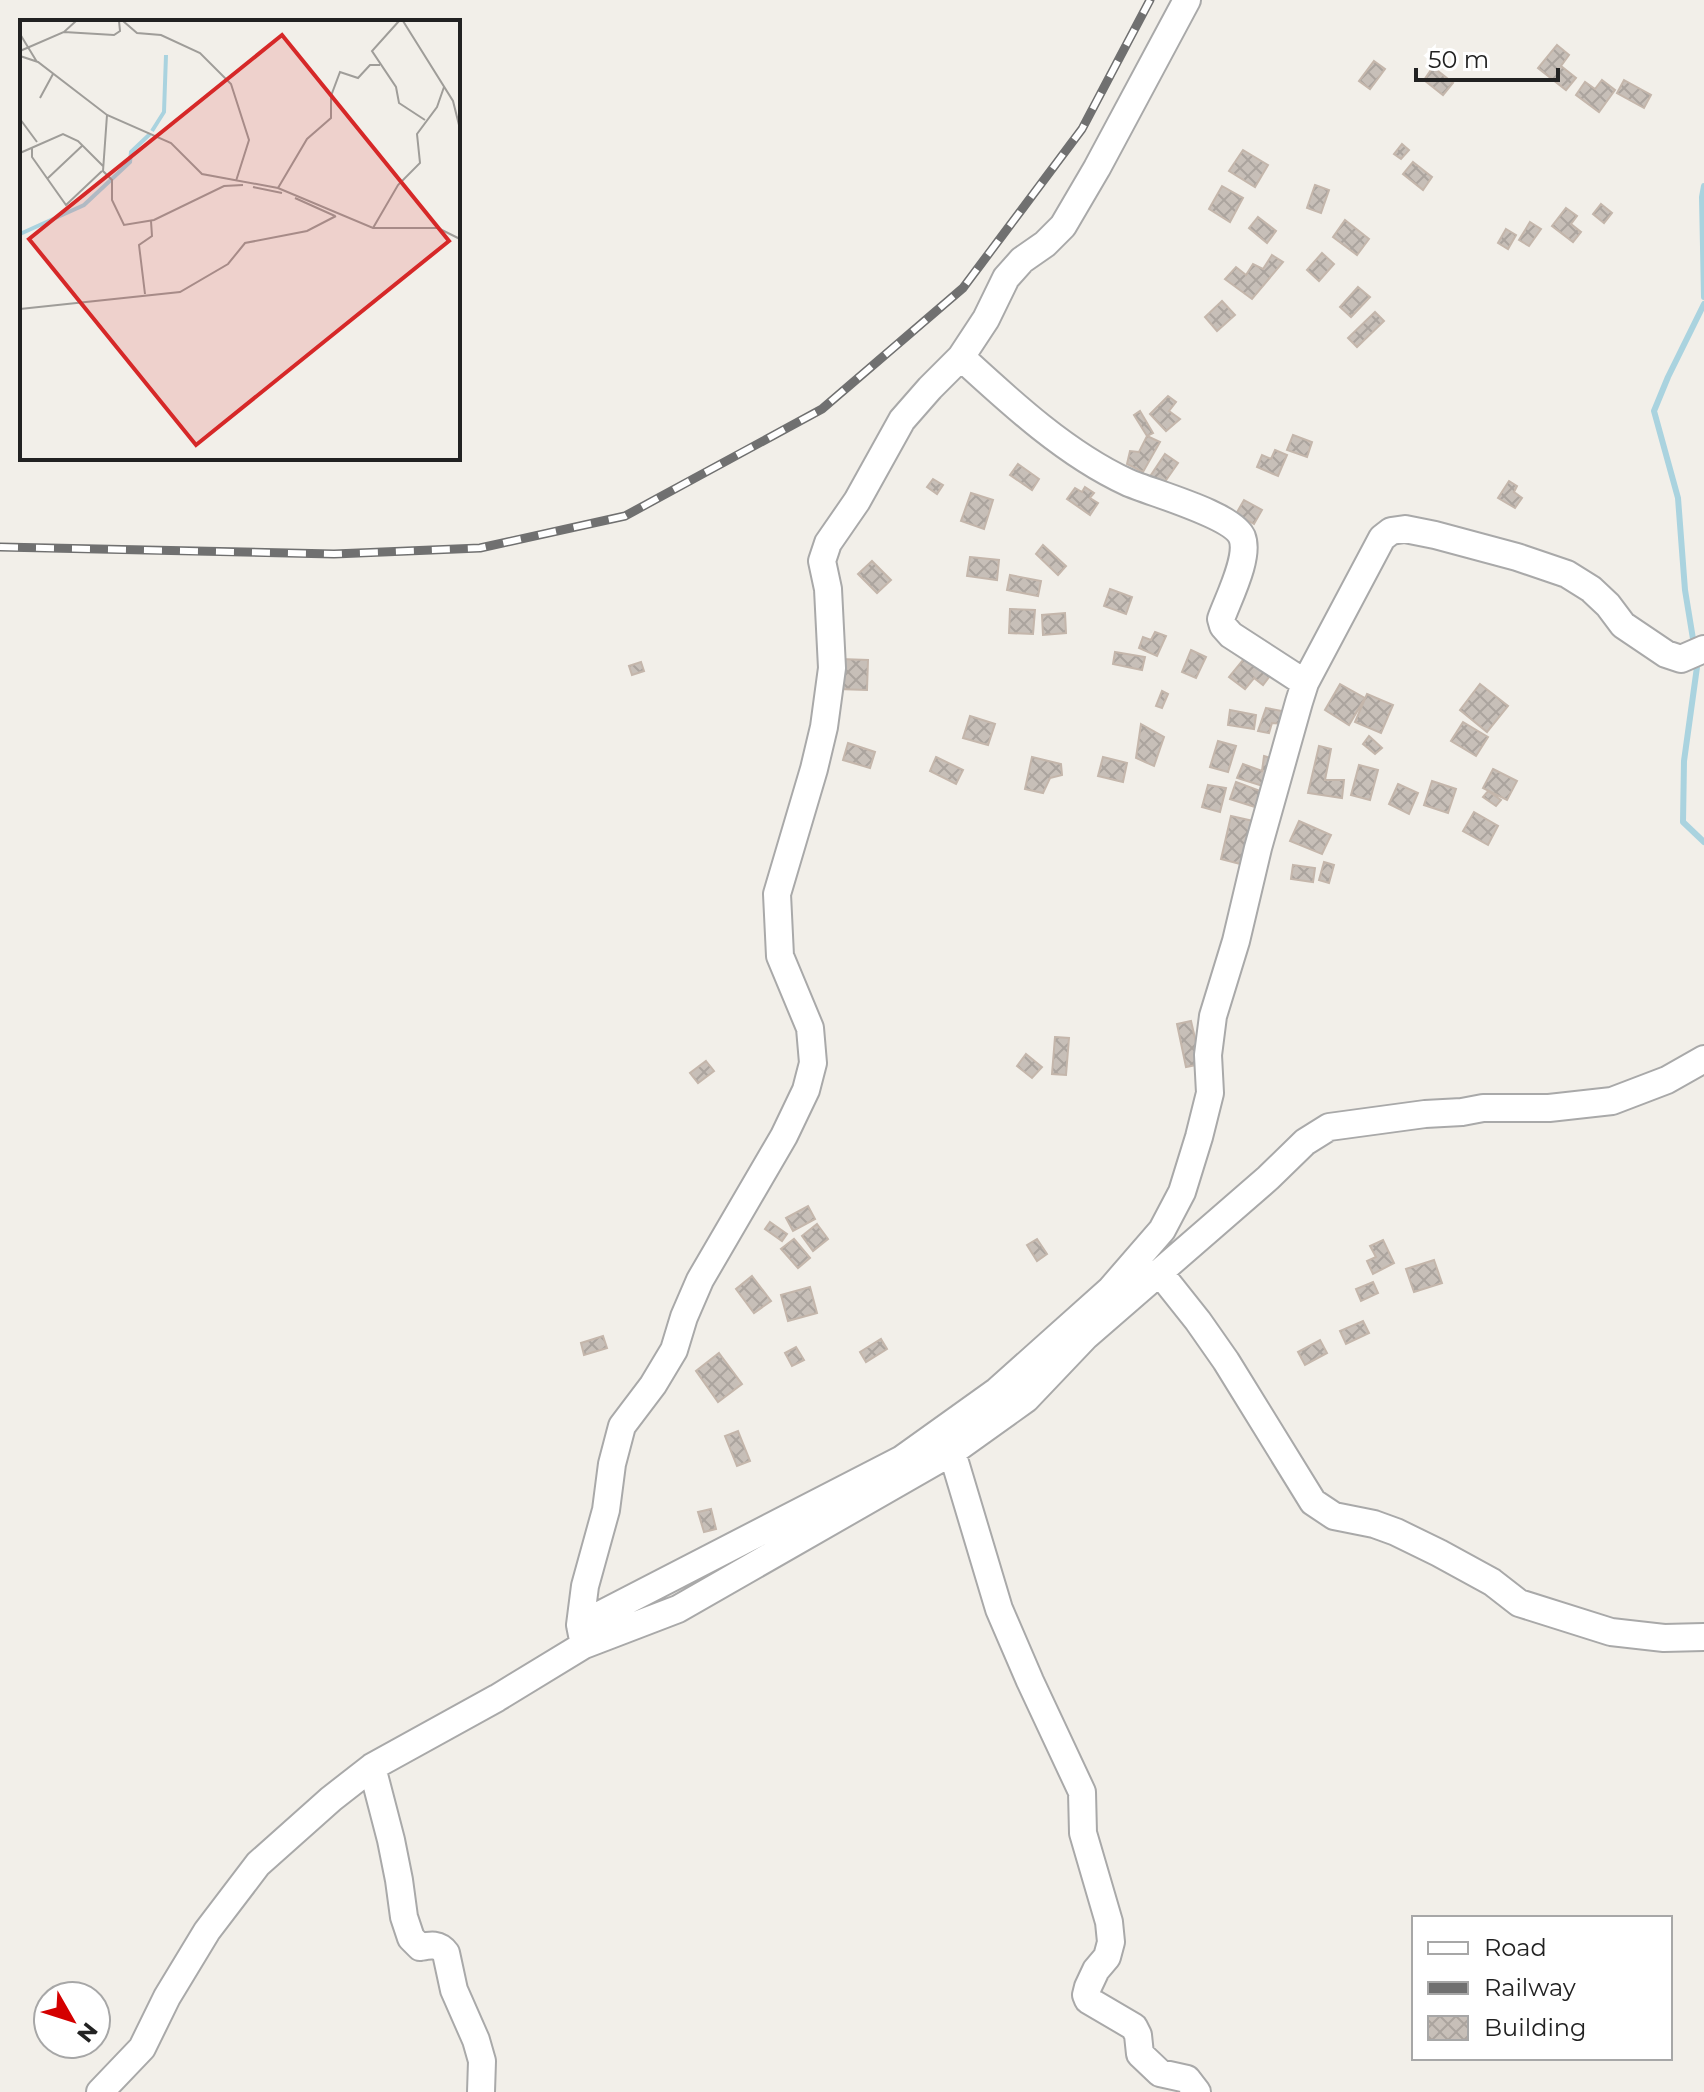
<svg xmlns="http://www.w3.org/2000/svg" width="1704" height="2092" viewBox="0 0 1704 2092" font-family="Montserrat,sans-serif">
	<defs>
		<pattern id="building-cross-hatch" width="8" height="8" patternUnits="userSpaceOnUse" patternTransform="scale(2)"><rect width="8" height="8" fill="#c7bfb8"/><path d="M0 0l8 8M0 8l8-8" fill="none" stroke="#aba49e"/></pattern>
	</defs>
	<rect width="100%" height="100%" fill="#f2efe9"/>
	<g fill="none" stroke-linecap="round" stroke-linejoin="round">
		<path stroke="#aad3df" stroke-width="6" d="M 1704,186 L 1702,197 L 1704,297
			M 1694,645 L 1685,590 L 1678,498 L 1654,411 L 1668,377 L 1704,304
			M 1696,660 L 1697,667 L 1684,761 L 1683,822 L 1704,842"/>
	</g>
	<path fill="url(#building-cross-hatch)" stroke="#c4b6ab" stroke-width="2" d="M 1557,45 L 1569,55 L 1561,66 L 1576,78 L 1566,90 L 1538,68 Z
		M 1374,61 L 1385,69 L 1370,89 L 1359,81 Z
		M 1433,67 L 1453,83 L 1443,95 L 1424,80 Z
		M 1602,80 L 1615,90 L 1599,112 L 1576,95 L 1585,82 L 1595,89 Z
		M 1624,80 L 1651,95 L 1644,108 L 1617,93 Z
		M 1402,144 L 1409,150 L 1401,159 L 1394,154 Z
		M 1243,150 L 1268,165 L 1255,187 L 1229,171 Z
		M 1413,162 L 1432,177 L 1423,190 L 1403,174 Z
		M 1315,185 L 1329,190 L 1321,213 L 1307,208 Z
		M 1222,186 L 1243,198 L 1230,222 L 1209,209 Z
		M 1601,204 L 1612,213 L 1604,223 L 1593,214 Z
		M 1566,208 L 1577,216 L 1571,224 L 1581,232 L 1573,242 L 1552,226 Z
		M 1258,217 L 1276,231 L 1267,243 L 1249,228 Z
		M 1345,220 L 1369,239 L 1357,255 L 1333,237 Z
		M 1530,222 L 1541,229 L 1529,246 L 1519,240 Z
		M 1506,229 L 1516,235 L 1508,249 L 1498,243 Z
		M 1322,253 L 1334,264 L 1319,281 L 1307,270 Z
		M 1272,255 L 1283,262 L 1252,299 L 1225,279 L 1236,267 L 1246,275 L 1253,264 L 1263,269 Z
		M 1358,287 L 1370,297 L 1351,317 L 1340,307 Z
		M 1222,301 L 1235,315 L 1217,331 L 1205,317 Z
		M 1375,312 L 1384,321 L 1357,347 L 1348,338 Z
		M 1168,396 L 1176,402 L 1169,411 L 1180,419 L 1166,431 L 1150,414 Z
		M 1140,411 L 1153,433 L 1147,436 L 1134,415 Z
		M 1293,435 L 1312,442 L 1307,457 L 1287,450 Z
		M 1147,436 L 1160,442 L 1143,472 L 1127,464 L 1130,451 L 1139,452 Z
		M 1275,450 L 1287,455 L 1278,476 L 1257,467 L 1262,455 L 1271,459 Z
		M 1165,454 L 1178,463 L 1162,486 L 1149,478 Z
		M 1018,464 L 1039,479 L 1032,490 L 1010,475 Z
		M 933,479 L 943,485 L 937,494 L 927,487 Z
		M 1509,481 L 1517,486 L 1514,492 L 1522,498 L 1515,508 L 1498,498 Z
		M 1085,487 L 1094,493 L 1090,498 L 1098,503 L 1090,515 L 1067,499 L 1075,488 L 1082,492 Z
		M 971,493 L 993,500 L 984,529 L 961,521 Z
		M 1244,500 L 1262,510 L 1254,524 L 1236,514 Z
		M 1043,545 L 1066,566 L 1058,575 L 1036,554 Z
		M 970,557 L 999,560 L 997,580 L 967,576 Z
		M 872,561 L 891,580 L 877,593 L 858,574 Z
		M 1010,575 L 1041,581 L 1038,596 L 1007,590 Z
		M 1110,589 L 1132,597 L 1126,614 L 1104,606 Z
		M 1010,609 L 1035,610 L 1033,634 L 1009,633 Z
		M 1065,613 L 1066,633 L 1043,635 L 1042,615 Z
		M 1155,632 L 1166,636 L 1157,656 L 1139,648 L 1143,637 L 1151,640 Z
		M 1191,650 L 1206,657 L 1196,678 L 1182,672 Z
		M 1115,652 L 1145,657 L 1142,670 L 1113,664 Z
		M 1247,655 L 1272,673 L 1263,685 L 1254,678 L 1245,689 L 1229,677 Z
		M 840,659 L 868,660 L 867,690 L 838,689 Z
		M 641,662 L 644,671 L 632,675 L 629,666 Z
		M 1340,684 L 1365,698 L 1349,725 L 1325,710 Z
		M 1480,684 L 1508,706 L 1487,732 L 1460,710 Z
		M 1162,691 L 1168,694 L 1162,708 L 1156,706 Z
		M 1367,694 L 1393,705 L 1381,733 L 1355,722 Z
		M 1266,708 L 1287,712 L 1283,724 L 1272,723 L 1269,733 L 1258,731 Z
		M 1230,710 L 1256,715 L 1254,729 L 1228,725 Z
		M 970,716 L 995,724 L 988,745 L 963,738 Z
		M 1463,722 L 1488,737 L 1476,756 L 1451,741 Z
		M 1141,724 L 1164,737 L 1154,766 L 1136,758 Z
		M 1369,736 L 1382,748 L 1375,754 L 1363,744 Z
		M 1218,741 L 1236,746 L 1228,772 L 1210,767 Z
		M 848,743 L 875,752 L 870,768 L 843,760 Z
		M 1319,746 L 1331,749 L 1325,780 L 1344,780 L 1342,798 L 1308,793 Z
		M 1264,756 L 1273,759 L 1269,788 L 1237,778 L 1243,764 L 1262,771 Z
		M 936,757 L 963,770 L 956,784 L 930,771 Z
		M 1032,757 L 1061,764 L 1062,775 L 1050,778 L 1043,793 L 1025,789 Z
		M 1103,757 L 1127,763 L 1123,782 L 1098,776 Z
		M 1359,765 L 1378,770 L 1370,800 L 1351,795 Z
		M 1493,769 L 1517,781 L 1507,800 L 1483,788 Z
		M 1432,781 L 1456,789 L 1448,813 L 1424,805 Z
		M 1236,782 L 1263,792 L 1258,808 L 1230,799 Z
		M 1398,784 L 1418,793 L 1409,814 L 1389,804 Z
		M 1208,785 L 1226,788 L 1220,812 L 1202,807 Z
		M 1488,791 L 1501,800 L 1496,806 L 1483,797 Z
		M 1474,812 L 1498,826 L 1488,845 L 1463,831 Z
		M 1231,816 L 1258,822 L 1248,866 L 1221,859 Z
		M 1299,821 L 1331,835 L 1322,854 L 1290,841 Z
		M 1324,862 L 1334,865 L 1329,883 L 1319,880 Z
		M 1293,865 L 1315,868 L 1313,882 L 1291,879 Z
		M 1191,1021 L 1201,1064 L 1186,1067 L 1177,1024 Z
		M 1055,1037 L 1069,1038 L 1066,1075 L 1052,1074 Z
		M 1026,1054 L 1042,1067 L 1032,1078 L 1017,1066 Z
		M 706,1061 L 714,1071 L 698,1083 L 690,1073 Z
		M 808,1206 L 815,1219 L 793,1231 L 786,1218 Z
		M 770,1222 L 787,1234 L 782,1241 L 765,1229 Z
		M 817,1224 L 828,1239 L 813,1251 L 802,1236 Z
		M 794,1239 L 810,1258 L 798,1268 L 781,1249 Z
		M 1037,1239 L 1047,1254 L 1037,1261 L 1027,1245 Z
		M 1383,1240 L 1394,1263 L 1373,1274 L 1367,1261 L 1376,1257 L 1370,1246 Z
		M 1434,1260 L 1442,1283 L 1414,1292 L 1406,1269 Z
		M 752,1276 L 771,1301 L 754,1313 L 736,1289 Z
		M 1373,1282 L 1378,1293 L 1361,1301 L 1356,1289 Z
		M 810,1287 L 817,1313 L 788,1321 L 781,1295 Z
		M 1363,1321 L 1369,1333 L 1346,1344 L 1340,1331 Z
		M 603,1336 L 607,1348 L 584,1355 L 581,1343 Z
		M 881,1339 L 887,1349 L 866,1362 L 860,1352 Z
		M 1320,1340 L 1327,1353 L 1305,1365 L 1298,1352 Z
		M 796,1347 L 804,1360 L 792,1366 L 785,1353 Z
		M 719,1353 L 742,1384 L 718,1402 L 696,1371 Z
		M 738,1431 L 750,1461 L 737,1466 L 725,1436 Z
		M 711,1509 L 716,1529 L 704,1532 L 698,1512 Z"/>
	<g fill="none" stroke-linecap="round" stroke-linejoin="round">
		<g stroke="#a9a9a9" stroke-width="30">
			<path id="minor" d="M 961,357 C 1010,402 1066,454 1127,482 C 1151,493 1232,514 1242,537 C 1250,557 1228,599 1221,619 L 1223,626 L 1231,635 L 1305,683
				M 1159,1272 L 1198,1321 L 1226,1361 L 1313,1502 L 1334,1516 L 1374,1524 L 1396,1532 L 1439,1553 L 1492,1582 L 1519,1603 L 1611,1632 L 1664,1638 L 1704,1637
				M 952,1452 L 999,1609 L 1030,1681 L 1082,1792 L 1083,1833 L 1109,1922 L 1111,1942 L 1107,1957 L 1096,1970 L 1088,1987 L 1086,1995 L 1088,2000 L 1134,2027 L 1138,2035 L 1140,2054 L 1160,2073 L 1187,2079 L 1197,2092
				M 580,1625 L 902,1459 L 997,1391 L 1110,1290 L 1162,1230 L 1182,1192 L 1199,1137 L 1210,1093 L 1208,1055 L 1213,1016 L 1236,941 L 1258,848 L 1299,702 L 1305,683 L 1382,538 L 1391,531 L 1405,529 L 1435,535 L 1517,557 L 1567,574 L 1591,589 L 1608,605 L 1623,625 L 1666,654 L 1681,659 L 1704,649
				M 584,1645 L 580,1625 L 585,1586 L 606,1510 L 612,1464 L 622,1426 L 653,1385 L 674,1350 L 684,1317 L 700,1280 L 784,1136 L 806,1090 L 813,1063 L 810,1028 L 780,956 L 777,894 L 814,769 L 824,727 L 832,668 L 828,589 L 822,561 L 828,543 L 857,501 L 902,420 L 930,388 L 961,357 L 986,319 L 1006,278 L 1022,260 L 1045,244 L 1063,226 L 1097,168 L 1187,0
				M 372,1767 L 391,1840 L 399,1880 L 404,1917 L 411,1938 L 420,1947 C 430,1945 439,1943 446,1953 L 454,1990 L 476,2040 L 482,2061 L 481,2092
				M 100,2092 L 142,2048 L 167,1997 L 207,1931 L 258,1864 L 331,1799 L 372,1767 L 497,1698 L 584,1645 L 678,1609 L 952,1452 L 1026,1399 L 1085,1337 L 1268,1178 L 1305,1142 L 1329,1127 L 1425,1114 L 1462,1112 L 1483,1108 L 1549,1108 L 1612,1101 L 1667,1080 L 1704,1059"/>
		</g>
		<use href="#minor" stroke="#fff" stroke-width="26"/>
		<g stroke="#707070" stroke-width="9">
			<path id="rail" d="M 0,547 L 334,554 L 480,548 L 625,516 L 822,409 L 963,288 L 1082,129 L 1150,0"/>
		</g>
		<use href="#rail" stroke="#fff" stroke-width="6" stroke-dasharray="18" stroke-linecap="butt"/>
	</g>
	<g transform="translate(20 20)">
		<rect width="440" height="440" fill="#f2efe9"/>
		<path fill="none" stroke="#aad3df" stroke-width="4" d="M 132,111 L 144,92 L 146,35M 0,214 L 64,185 L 110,142 L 111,132 L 130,114"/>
		<path fill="none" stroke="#9f9d99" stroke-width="2" d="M 103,1 L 117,13 L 141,15 L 180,33 L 211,64 L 229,120 L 216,161M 379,1 L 352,31 L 376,67 L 379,83 L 405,100M 383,1 L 433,81 L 440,109M 44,12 L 94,15 L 100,11 L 99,1M 0,14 L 17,42M 0,31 L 44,12 L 56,1M 0,36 L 18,42 L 87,95 L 151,123 L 182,154 L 258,168 L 353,208 L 418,208 L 440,219M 20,78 L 33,54M 87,95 L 83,151 L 92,160 L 92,180 L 104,205 L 134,200 L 204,166 L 223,165M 0,99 L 17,122M 12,128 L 12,137 L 46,185 L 82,151M 0,133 L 43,114 L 58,121 L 83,146M 28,158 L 63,125M 233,167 L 262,173M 258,168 L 287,119 L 311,98 L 311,76 L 320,52 L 338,58 L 350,45 L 360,45M 275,178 L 315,196M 353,208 L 378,165 L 400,143 L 397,114 L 417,87 L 424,67M 125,274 L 119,225 L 132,216 L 131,201M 0,289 L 160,272 L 208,244 L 225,223 L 287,211 L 316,196"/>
		<path fill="#d62828" fill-opacity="0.15" stroke="#d62828" stroke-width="4" d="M 262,15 L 429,221 L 176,425 L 9,219 Z"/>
		<rect width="440" height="440" fill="none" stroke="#222" stroke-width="4"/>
	</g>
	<rect x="1412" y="1916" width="260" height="144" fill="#ffffff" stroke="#a7a7a7" stroke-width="2"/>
	<rect x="1428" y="1942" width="40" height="12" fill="#ffffff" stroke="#a7a7a7" stroke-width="2"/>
	<text x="1484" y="1956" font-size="24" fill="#222222">Road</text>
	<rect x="1428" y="1982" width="40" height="12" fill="#707070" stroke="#a7a7a7" stroke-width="2"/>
	<text x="1484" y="1996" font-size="24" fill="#222222">Railway</text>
	<rect x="1428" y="2016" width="40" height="24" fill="url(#building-cross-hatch)" stroke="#a7a7a7" stroke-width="2"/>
	<text x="1484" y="2036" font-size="24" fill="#222222">Building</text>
	<g transform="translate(72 2020) rotate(129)"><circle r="38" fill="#ffffff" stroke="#a7a7a7" stroke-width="2"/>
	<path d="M0-6L14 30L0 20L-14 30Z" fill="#d40000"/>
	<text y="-12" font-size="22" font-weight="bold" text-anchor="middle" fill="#222222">N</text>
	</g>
	<path d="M1416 68v12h142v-12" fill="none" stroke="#222222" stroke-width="4"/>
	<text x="1428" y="68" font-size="24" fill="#222222" stroke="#ffffff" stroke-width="6" paint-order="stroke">50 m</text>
</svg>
